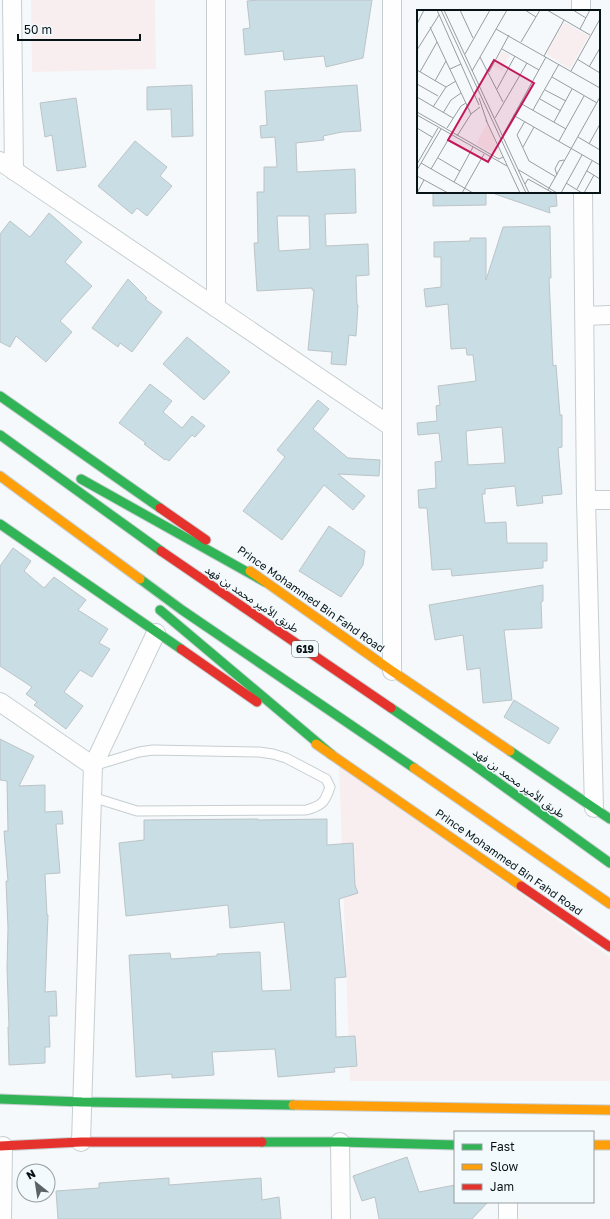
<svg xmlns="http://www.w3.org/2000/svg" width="610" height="1219" viewBox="0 0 610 1219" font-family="'Golos Text','Noto Sans Arabic',sans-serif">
	<rect width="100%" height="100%" fill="#f5f9fb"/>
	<path fill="#f8eeef" d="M 31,0 L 155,0 L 156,69 L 32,72 Z
		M 339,765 L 610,957 L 610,1081 L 350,1081 Z"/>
	<path fill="#c8dde4" stroke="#bcc4c7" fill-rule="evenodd" d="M 260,0 L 372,0 L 363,58 L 326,67 L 324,56 L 284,60 L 283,51 L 245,55 L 243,29 L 250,28 L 247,1 Z
		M 192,85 L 193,136 L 172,137 L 171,109 L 147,110 L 147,87 Z
		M 357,85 L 361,131 L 342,132 L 323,136 L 324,140 L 296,143 L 297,172 L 355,169 L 356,213 L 325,214 L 326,246 L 368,244 L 369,275 L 356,276 L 357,305 L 358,305 L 356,336 L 349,335 L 346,365 L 331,364 L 332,352 L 308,350 L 314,290 L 312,290 L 312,288 L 257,291 L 254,243 L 258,243 L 257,192 L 264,192 L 264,167 L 277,167 L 275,137 L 261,138 L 260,126 L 267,125 L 265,91 ZM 277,216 L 309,216 L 310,249 L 279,251 Z
		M 76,98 L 86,167 L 57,171 L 52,135 L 45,137 L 40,103 Z
		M 135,141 L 167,167 L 160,176 L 172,186 L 147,216 L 137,208 L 132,214 L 98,186 Z
		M 433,192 L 486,192 L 486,205 L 433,206 Z
		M 495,192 L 556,192 L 557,206 L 549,207 L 550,213 L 495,194 Z
		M 49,213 L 82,242 L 65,262 L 92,286 L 60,321 L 72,332 L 46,362 L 16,336 L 10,347 L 0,342 L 0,234 L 10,221 L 30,237 Z
		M 550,226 L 551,278 L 549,278 L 553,366 L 556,365 L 560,415 L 562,415 L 562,447 L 558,448 L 562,494 L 542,496 L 543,503 L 517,506 L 515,486 L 485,489 L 485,494 L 482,494 L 485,523 L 506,522 L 507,543 L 547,543 L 547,561 L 543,561 L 543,568 L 452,576 L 451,569 L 432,570 L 427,508 L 419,508 L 418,490 L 436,488 L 435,462 L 442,461 L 439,433 L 418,435 L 417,423 L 437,421 L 436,406 L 440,405 L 438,386 L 476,381 L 473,355 L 467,355 L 466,348 L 451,349 L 448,304 L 426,307 L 424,289 L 441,287 L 441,257 L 434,257 L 434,242 L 470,241 L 470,238 L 486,238 L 486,280 L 503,227 ZM 502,427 L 505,463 L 468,465 L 466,431 Z
		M 128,279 L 147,298 L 145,299 L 162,312 L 132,352 L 120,343 L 118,347 L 92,328 Z
		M 187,337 L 230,372 L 204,400 L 163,364 Z
		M 150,384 L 172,401 L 163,412 L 182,428 L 192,416 L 205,426 L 195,437 L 192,435 L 169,461 L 166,459 L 165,460 L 144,444 L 146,443 L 119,423 Z
		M 318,400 L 329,409 L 313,429 L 348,458 L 380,460 L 379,476 L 338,474 L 365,496 L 353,510 L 324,485 L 282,540 L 243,511 L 285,457 L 277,450 Z
		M 329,526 L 365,551 L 363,565 L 341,597 L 299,571 Z
		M 13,548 L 31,561 L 24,571 L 44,588 L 54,577 L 86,600 L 78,610 L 108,629 L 99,643 L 110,649 L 92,677 L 80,670 L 64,692 L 83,706 L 66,729 L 34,705 L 37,702 L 26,694 L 32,687 L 0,666 L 0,566 Z
		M 543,585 L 543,601 L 541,602 L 542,628 L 504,630 L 512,700 L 483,703 L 480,668 L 467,670 L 463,635 L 435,640 L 429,605 Z
		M 514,700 L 559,728 L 549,744 L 504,717 Z
		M 0,739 L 34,756 L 19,786 L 45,785 L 45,812 L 62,811 L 63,824 L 56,824 L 60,873 L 45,874 L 47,915 L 48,915 L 45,992 L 56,991 L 57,1016 L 49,1016 L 50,1047 L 45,1047 L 45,1063 L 9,1065 L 8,1027 L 9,1027 L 7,968 L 8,928 L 6,881 L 8,881 L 4,831 L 8,831 L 7,781 L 0,780 Z
		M 258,819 L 258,820 L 327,819 L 327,845 L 353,843 L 355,885 L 358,893 L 339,899 L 346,977 L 335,978 L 336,1037 L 355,1036 L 357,1066 L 334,1068 L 335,1072 L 278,1077 L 275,1049 L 212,1052 L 214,1075 L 172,1078 L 172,1074 L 136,1077 L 129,955 L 170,953 L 171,959 L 217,956 L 217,954 L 260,952 L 262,991 L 291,990 L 284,922 L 230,928 L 228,905 L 126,916 L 119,843 L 144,840 L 144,820 Z
		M 407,1157 L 419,1192 L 455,1185 L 455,1202 L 488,1202 L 472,1219 L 379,1219 L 375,1197 L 362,1201 L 353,1176 Z
		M 169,1178 L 169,1185 L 261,1178 L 262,1200 L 279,1197 L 281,1219 L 58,1219 L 56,1191 L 99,1188 L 99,1183 Z"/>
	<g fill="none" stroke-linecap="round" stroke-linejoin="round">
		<g stroke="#c6ced1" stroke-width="11">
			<path id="lane" d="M 92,797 L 137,811 L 306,810 C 322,806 325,802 330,787 L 326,779 L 286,758 L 273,754 L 259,752 L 153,750 L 139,752 L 93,766"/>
		</g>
		<g stroke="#c6ced1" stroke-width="20">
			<path id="street" d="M 12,0 L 14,171
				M 216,0 L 216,308
				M 581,0 L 581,11
				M 0,161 L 392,427
				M 583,192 L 586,500 L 594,808
				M 584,316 L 610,315
				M 586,500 L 610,500
				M 392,671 L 392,0
				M 0,702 L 93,766
				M 81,1142 L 93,766 L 156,633
				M 340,1142 L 341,1219
				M 2,1219 L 3,1146
				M 508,1219 L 508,1202"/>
		</g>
		<g stroke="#c6ced1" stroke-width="11">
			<path id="fast" d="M 0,396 L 160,508
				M 0,435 L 161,551
				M 81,479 L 265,582
				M 0,524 L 181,649
				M 140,579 L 182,610 L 414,768
				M 160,610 L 332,755
				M 391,708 L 474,765 L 610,863
				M 510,751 L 610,819
				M 0,1099 L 82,1102 L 293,1105
				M 262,1142 L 340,1142 L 455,1145"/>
		</g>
		<g stroke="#c6ced1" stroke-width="11">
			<path id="slow" d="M 0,476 L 140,579
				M 250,571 L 392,671 L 510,751
				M 316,744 L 521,886
				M 414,768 L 610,904
				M 293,1105 L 610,1110
				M 593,1145 L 610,1145"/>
		</g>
		<g stroke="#c6ced1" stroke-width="11">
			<path id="jam" d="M 160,508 L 206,540
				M 161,551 L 391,708
				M 181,649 L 257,702
				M 521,886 L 610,947
				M 0,1146 L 81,1142 L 262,1142"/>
		</g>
		<use href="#lane" stroke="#fefefe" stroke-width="9"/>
		<use href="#street" stroke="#fefefe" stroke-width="18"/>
		<use href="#fast" stroke="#30b455" stroke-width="9"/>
		<use href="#slow" stroke="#ff9f0a" stroke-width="9"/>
		<use href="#jam" stroke="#e5322d" stroke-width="9"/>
	</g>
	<g text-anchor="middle" stroke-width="3" stroke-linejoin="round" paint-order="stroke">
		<rect fill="#f3fafd" stroke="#4e585c" stroke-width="1" x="292" y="641" width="26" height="16" rx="3"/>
		<g font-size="10" font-weight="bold" fill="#071317">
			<text x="305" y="653">619</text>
		</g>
		<g font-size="11" fill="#071317" stroke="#f3fafd">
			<text transform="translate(252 599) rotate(34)" y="4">طريق الأمير محمد بن فهد</text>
			<text transform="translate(311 599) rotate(35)" y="4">Prince Mohammed Bin Fahd Road</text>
			<text transform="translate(519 783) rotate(36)" y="4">طريق الأمير محمد بن فهد</text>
			<text transform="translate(509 862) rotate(35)" y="4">Prince Mohammed Bin Fahd Road</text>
		</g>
	</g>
	<g transform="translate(417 10)">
		<rect width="183" height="183" fill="#f5f9fb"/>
		<path d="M 147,12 L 172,26 L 153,59 L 129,44 ZM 85,41 L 93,45 L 85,61 L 76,56 ZM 70,113 L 85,148 L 59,134 Z" fill="#f8eeef"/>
		<path fill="none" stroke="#969da0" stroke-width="1" d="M 20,0 L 62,95M 24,0 L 109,183M 27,0 L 112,183M 43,0 L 56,28M 108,0 L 119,7M 130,0 L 173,25M 156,0 L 169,8M 0,14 L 7,0M 13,17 L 54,104M 79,19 L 183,78M 163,19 L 173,0M 104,32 L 123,0M 85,39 L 122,60M 0,40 L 22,5M 48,44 L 73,0M 127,46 L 147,10M 63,47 L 86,92M 160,49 L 183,63M 172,57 L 183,38M 33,59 L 44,54M 0,60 L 29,77M 55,61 L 90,0M 154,61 L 183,9M 3,62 L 20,32M 72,62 L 92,25M 135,67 L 180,93M 18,71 L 29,51M 0,74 L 21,86M 80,79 L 98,46M 128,80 L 149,91M 0,87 L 36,108M 62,88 L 70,112M 123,89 L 144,101M 103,93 L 149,119M 16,97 L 29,77 L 39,71M 116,100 L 142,54M 0,102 L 82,149 L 86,147M 26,103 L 34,90 L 44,83M 0,105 L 90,156M 96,105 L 183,155M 78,108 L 110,53M 69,110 L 103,183M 108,111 L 100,125 L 112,151 L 139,167M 137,112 L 155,79M 0,118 L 15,127M 30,118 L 44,96 L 49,93M 86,125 L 129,47M 40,126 L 54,104 L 63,97M 161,127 L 183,140M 142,131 L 167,86M 172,134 L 183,114M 106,137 L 117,117M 21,148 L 43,161M 4,153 L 56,183M 0,154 L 21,118M 14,159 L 34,125M 0,160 L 24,119M 102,160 L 140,183M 170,161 L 183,169M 140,165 L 138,159 L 142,151 L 147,150M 0,166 L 31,183M 37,172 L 56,137M 149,173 L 165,183M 108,174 L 111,169 L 136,183M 160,179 L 175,151M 131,180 L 183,87M 0,183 L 7,170M 45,183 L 67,144M 144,183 L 165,145M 167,183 L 177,165"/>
		<path fill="#c2185b" fill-opacity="0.15" stroke="#c2185b" stroke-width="2" d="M 77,50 L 117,73 L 71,152 L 31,130 Z"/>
		<rect width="183" height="183" fill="none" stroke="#071317" stroke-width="2"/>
	</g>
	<rect x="454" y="1131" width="140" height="72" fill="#f3fafd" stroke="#959ea1"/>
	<rect x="462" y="1144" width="20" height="6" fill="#30b455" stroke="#959ea1"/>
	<text x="490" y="1151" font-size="12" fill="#071317">Fast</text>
	<rect x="462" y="1164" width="20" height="6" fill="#ff9f0a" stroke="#959ea1"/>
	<text x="490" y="1171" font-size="12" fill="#071317">Slow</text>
	<rect x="462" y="1184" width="20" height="6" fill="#e5322d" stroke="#959ea1"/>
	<text x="490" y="1191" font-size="12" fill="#071317">Jam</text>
	<g transform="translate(36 1183) rotate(330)"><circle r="19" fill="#f3fafd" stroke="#959ea1"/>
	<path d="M0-3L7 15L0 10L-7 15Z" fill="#5a6467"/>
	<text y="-6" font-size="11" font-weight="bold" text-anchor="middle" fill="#071317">N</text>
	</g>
	<path d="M18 34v6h122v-6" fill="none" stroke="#071317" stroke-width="2"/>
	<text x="24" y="34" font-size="12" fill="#071317" stroke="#f3fafd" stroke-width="3" paint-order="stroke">50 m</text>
</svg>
